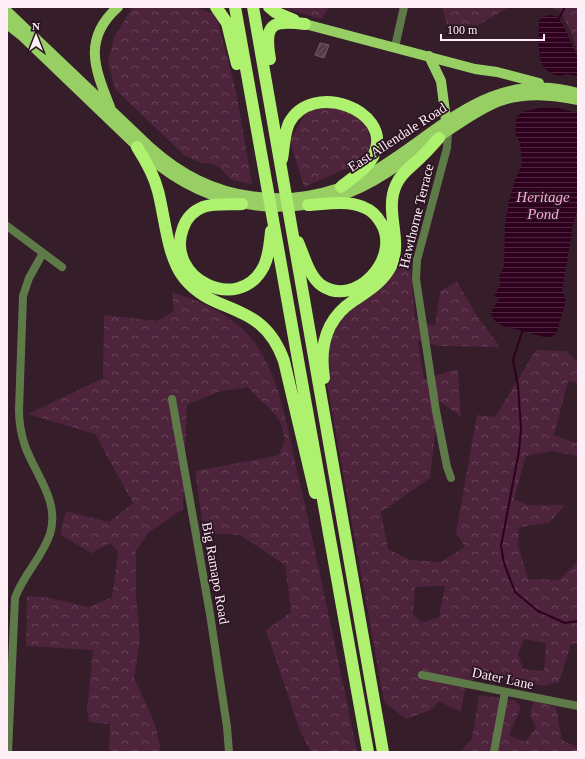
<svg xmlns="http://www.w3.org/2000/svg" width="585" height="759" viewBox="0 0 585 759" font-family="'Times New Roman',serif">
	<defs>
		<pattern id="forest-crowns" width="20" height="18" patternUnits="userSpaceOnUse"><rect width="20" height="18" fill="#4d243c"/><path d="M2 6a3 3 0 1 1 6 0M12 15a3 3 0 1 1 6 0" fill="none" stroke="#684459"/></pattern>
		<pattern id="water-rules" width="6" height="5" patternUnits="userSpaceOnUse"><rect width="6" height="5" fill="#2f001e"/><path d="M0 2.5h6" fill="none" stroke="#4e263f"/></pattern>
		<pattern id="building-hatch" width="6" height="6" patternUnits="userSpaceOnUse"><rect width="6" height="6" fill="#543a48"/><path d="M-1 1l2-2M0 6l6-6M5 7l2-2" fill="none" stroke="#6e5763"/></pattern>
	</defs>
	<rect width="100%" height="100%" fill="#351d2a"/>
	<path fill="url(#forest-crowns)" fill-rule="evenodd" d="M 133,7 L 195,7 L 216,15 L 236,91 L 252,184 L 232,180 L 220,168 L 212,164 L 201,163 L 184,155 L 115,89 L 108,62 L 114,37 Z
		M 280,7 L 329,7 L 321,19 Z
		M 442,7 L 509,7 L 478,25 L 447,24 Z
		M 549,7 L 578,7 L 578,54 L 571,32 L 560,11 Z
		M 328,106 C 357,116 365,114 372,147 L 357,164 L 304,187 L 290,141 L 305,113 Z
		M 389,268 L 411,268 L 415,319 L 435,326 L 440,291 L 457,282 L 478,317 L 500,347 L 440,346 L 418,341 L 424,379 L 458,369 L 461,417 L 431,395 L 436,425 L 430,478 L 381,512 L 388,549 L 410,560 L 441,562 L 465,547 L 456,533 L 477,415 L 495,417 L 536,350 L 566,351 L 578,362 L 578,383 L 568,381 L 554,435 L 576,443 L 578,439 L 578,456 L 552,451 L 526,456 L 514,499 L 527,505 L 565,505 L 549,523 L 519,527 L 518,544 L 528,579 L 559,580 L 578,561 L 578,643 L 571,644 L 559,682 L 543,686 L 484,676 L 470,681 L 464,694 L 461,712 L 439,701 L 431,710 L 406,719 L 384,702 L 326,378 L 327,327 ZM 445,586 L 439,617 L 422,623 L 413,614 L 415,587 ZM 524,639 L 546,643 L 544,671 L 523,669 L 518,654 Z
		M 172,292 C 206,303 243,320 261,352 C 284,393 290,442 301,488 C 321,576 339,664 357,752 L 311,752 L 300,731 L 266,630 L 291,612 L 285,565 L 240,535 L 204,533 L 195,471 L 279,455 C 281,450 285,442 284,437 C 282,413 262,405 248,387 L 218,392 L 187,405 L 183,509 L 148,533 L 136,551 L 136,593 L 140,640 L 134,678 L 155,724 L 161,752 L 109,752 L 110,724 L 89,722 L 87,711 L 93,650 L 26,646 L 27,596 L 50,598 L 89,607 L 112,597 L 118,552 L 110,543 L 92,553 L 60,535 L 66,511 L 109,522 L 133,503 L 95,434 L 28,414 L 103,378 L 104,315 L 157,321 L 174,311 Z
		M 479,695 L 514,700 L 521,707 L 509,735 L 525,742 L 536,728 L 530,714 L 533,701 L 556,707 L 562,740 L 578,748 L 578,752 L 460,752 L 472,739 Z"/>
	<path fill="url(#water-rules)" d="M 548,15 L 557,16 L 562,23 L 578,58 L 578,76 L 566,74 L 560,76 C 556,75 551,74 548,71 C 535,62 539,35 539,20 Z
		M 540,108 L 558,108 L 578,113 L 578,205 L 573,226 L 562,290 L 566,301 L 556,334 L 548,338 L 503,326 L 494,320 L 491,313 L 499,298 L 494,296 L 500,285 L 499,277 L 504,267 L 505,224 L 509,201 L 515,180 L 522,164 L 520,143 L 515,133 L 517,116 L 525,111 Z"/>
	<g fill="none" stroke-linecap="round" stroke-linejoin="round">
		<path stroke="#2f001e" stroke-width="2" d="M 558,20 L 565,7
			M 523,329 L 513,360 L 518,386 L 521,428 L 519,451 L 501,546 L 504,563 L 515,592 L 538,611 L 565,623 L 578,621"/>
	</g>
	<path fill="url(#building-hatch)" stroke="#745967" d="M 320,43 L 329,45 L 324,58 L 315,55 Z"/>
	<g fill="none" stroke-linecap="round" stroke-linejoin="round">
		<path stroke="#5f7a49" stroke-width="8" d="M 395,47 L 404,7
			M 448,132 L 447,148 L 417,260 L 416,279 L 436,411 L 447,467 L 451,478
			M 7,226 L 62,267
			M 172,399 L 210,614 L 227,727 L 229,752
			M 422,675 L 578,706
			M 8,752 L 15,598 C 23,575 42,558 50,534 C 60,501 36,476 25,446 C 21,434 19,423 19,410 L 23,296 L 29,278 L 43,253
			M 494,752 L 505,692"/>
		<path stroke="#97cf65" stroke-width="10" d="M 7,11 L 151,148 C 180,174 212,191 250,196 C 288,202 328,196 362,178 C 437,138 484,67 578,93
			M 7,24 L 21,35 L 146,155 C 217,217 309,224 388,172 C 409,159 428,145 448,131 C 465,120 481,108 500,101 C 526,92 552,95 578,100
			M 305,24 L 475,69 L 497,72 L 539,83
			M 429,56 L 441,81 L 447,127
			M 110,107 C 95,69 82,39 118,7"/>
		<path stroke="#adf16e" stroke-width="12" d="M 216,7 L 227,23 L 237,64
			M 235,7 L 368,752
			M 253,7 L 383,752
			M 269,7 L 275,12 L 294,20
			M 270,59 C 264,24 271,20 305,24
			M 137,147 C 146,161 154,175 158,191 C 165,217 167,257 184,278 C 215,317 262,299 284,361 L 315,493
			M 282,159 C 284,148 284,134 289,123 C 312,80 391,110 375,152 C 370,167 353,177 341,187
			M 242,204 C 230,205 215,203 203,207 C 193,211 186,219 183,228 C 164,278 239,316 264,266 C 269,255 270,243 271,231
			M 298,242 C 304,256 309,276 321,285 C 355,309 402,258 381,223 C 377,216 371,210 363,207 C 347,200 325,204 308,205
			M 324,378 C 319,346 326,319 353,301 C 368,291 383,282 391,266 C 403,240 384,211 396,185 C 401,172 413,166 422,156 C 428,151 433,144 439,138"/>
	</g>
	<g text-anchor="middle" stroke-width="3.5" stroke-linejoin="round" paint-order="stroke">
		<g font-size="14" fill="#ffeef6" stroke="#2a1421">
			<text transform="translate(397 137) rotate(-33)" y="5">East Allendale Road</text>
			<text transform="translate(416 216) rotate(-76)" y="5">Hawthorne Terrace</text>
			<text transform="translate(216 573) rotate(80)" y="5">Big Ramapo Road</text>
			<text transform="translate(503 678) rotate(12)" y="5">Dater Lane</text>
		</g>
		<g font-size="15" font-style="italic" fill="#fea7d7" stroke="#2a1421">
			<text x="543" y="202">Heritage<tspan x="543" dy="17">Pond</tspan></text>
		</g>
	</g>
	<rect width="585" height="759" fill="none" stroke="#ffeef6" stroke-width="16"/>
	<g transform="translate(36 36)" stroke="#2a1421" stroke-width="3" paint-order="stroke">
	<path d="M0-3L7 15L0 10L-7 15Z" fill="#ffeef6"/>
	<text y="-6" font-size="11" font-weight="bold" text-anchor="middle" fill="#ffeef6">N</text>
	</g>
	<path d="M441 34v6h103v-6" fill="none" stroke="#ffeef6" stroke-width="2"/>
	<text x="447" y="34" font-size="12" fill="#ffeef6" stroke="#2a1421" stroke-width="3" paint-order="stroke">100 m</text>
</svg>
